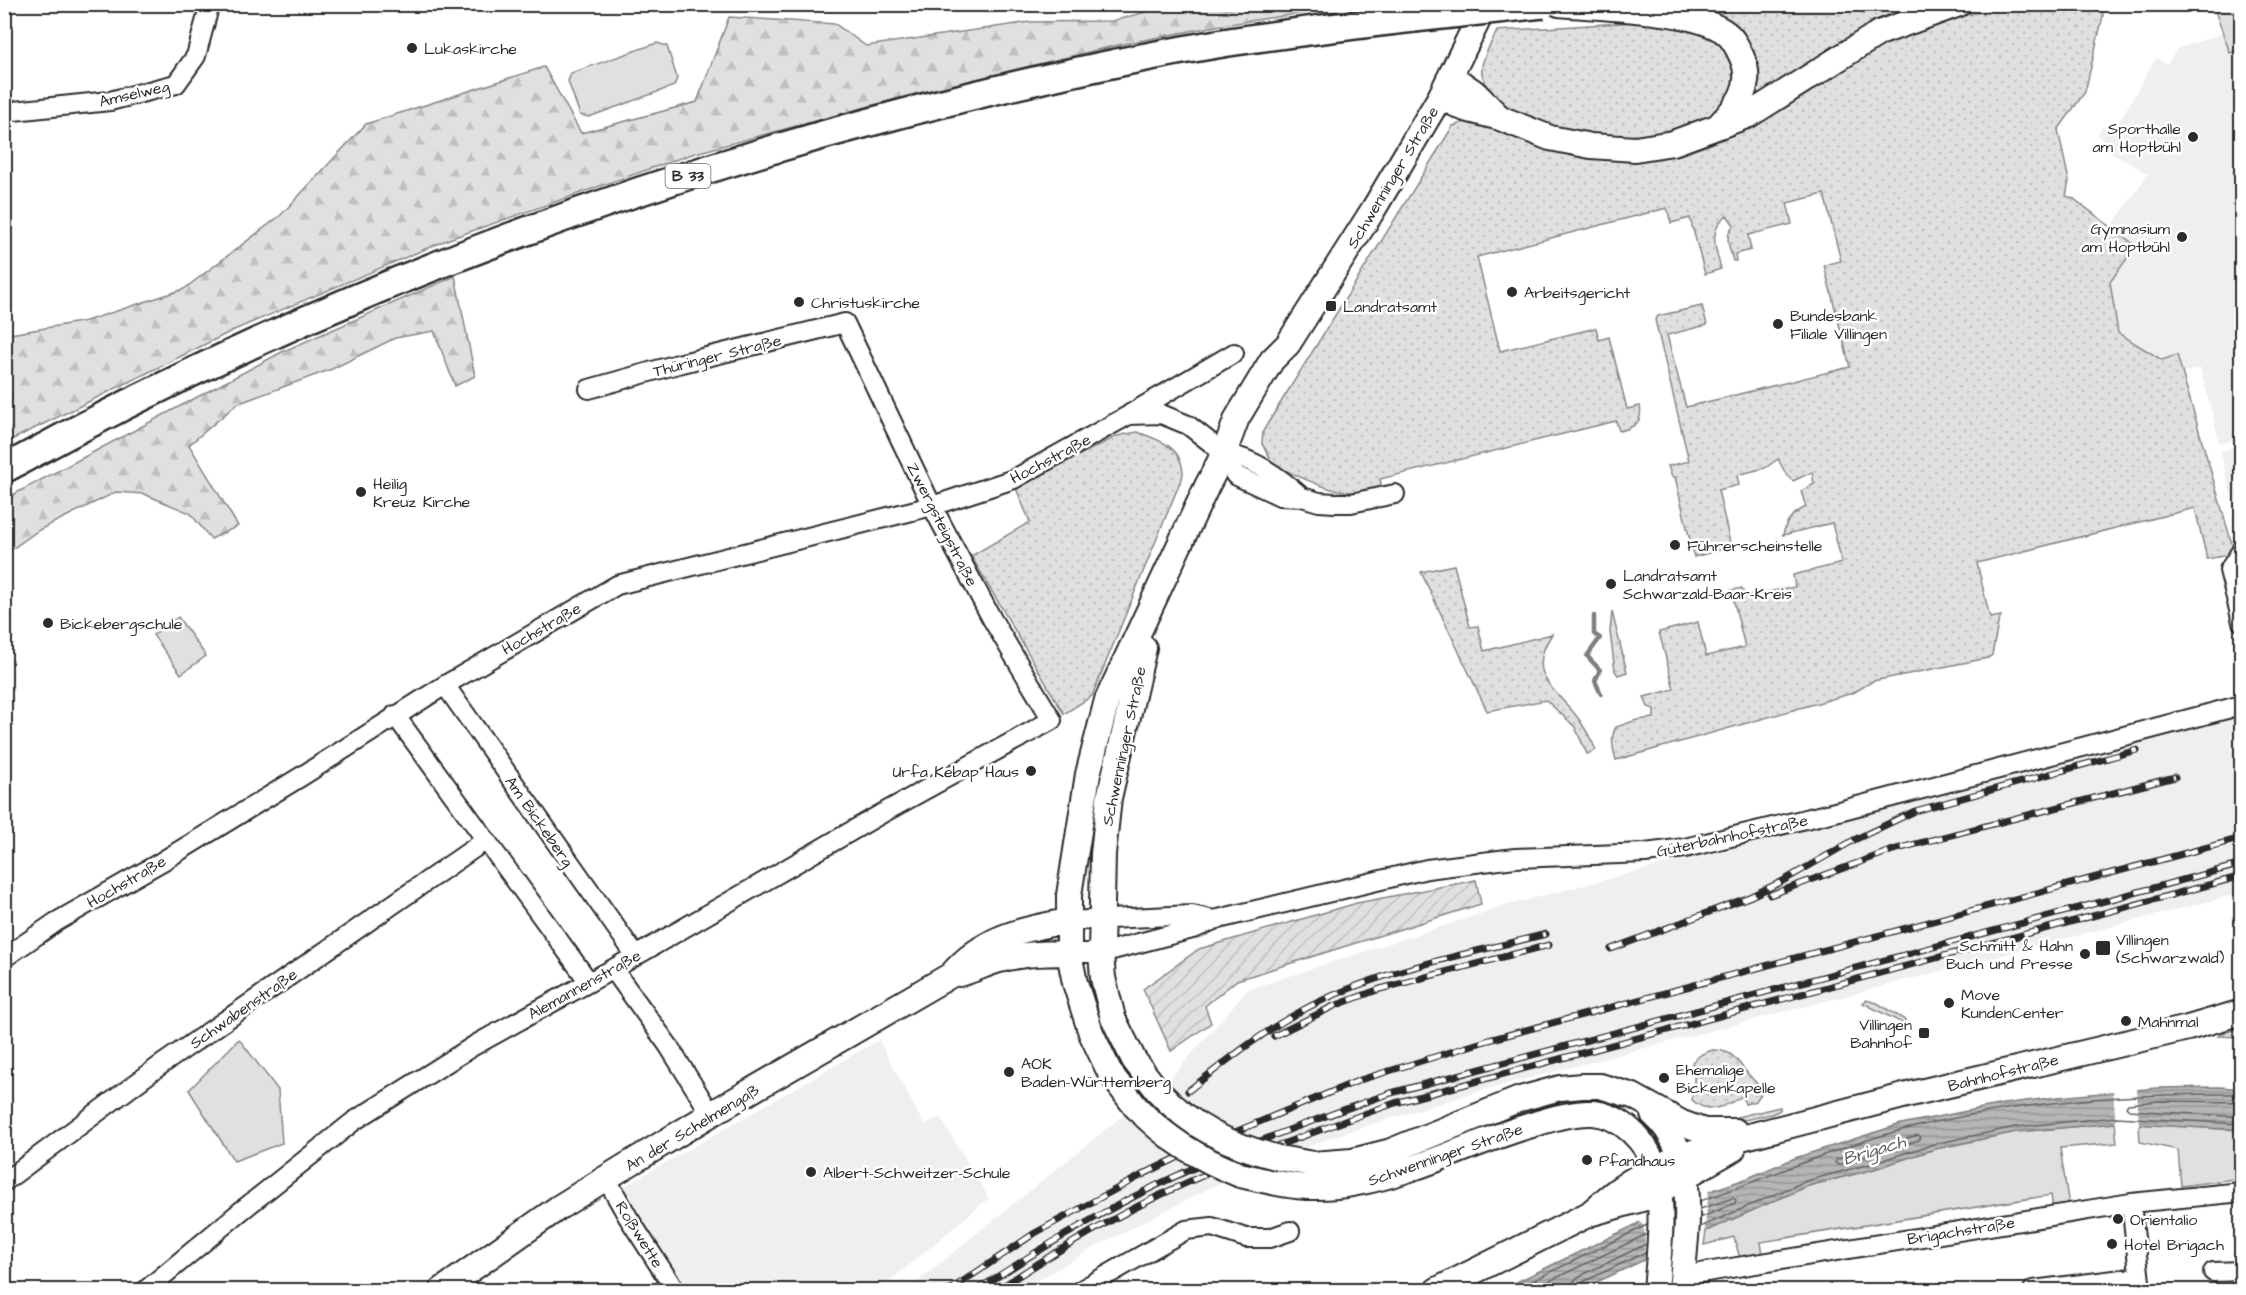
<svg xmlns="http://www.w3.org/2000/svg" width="2246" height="1295" viewBox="0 0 2246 1295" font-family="'Architects Daughter',sans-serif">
	<defs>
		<pattern id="grass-dots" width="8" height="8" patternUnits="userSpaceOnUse" patternTransform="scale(1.5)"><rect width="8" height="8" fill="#e0e0e0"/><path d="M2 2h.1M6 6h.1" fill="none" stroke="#c0c0c0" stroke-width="1.8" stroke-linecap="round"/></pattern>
		<pattern id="forest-firs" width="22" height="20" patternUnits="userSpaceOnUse" patternTransform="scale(1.5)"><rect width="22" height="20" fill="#e0e0e0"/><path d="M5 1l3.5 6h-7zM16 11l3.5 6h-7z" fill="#c0c0c0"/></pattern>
		<pattern id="garden-furrows" width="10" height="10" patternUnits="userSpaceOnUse" patternTransform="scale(1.5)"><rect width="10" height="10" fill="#e0e0e0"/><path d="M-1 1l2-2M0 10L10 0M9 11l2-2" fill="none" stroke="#c0c0c0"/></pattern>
		<pattern id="water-rules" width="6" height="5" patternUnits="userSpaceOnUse" patternTransform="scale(1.5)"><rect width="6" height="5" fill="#b6b6b6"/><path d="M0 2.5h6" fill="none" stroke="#949494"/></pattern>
	</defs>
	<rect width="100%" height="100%" fill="#fff"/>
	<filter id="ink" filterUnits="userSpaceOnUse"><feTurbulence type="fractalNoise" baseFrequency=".0167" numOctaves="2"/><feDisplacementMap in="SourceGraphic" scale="12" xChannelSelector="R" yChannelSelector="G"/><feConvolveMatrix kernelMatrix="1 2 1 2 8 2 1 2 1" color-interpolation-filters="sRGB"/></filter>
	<g filter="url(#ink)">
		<path fill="#efefef" d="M 2223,33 L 2230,53 L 2241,49 L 2241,438 L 2220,444 L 2200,368 L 2183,373 L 2177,355 L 2162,360 L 2118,333 L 2110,282 L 2136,246 L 2111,227 L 2148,174 L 2104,148 L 2107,142 L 2097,136 L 2103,126 L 2113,132 L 2156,58 L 2167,64 L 2177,49 Z
			M 2241,445 L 2242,445 L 2241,533 L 2220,451 Z
			M 2241,715 L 2241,893 L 1479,1091 L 1329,1138 L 1216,1185 L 1089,1250 L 1022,1290 L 907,1290 L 1121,1117 L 1170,1079 L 1247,990 L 1511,904 Z
			M 879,1040 L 924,1125 L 940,1117 L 989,1198 L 879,1290 L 684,1290 L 623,1187 Z"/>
		<path fill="url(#grass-dots)" stroke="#868686" stroke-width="1.5" d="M 1746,4 L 1928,5 L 1748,106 L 1755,61 L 1681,7 Z
			M 2023,5 L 2102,5 L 2103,16 L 2085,92 L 2058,130 L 2069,181 L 2066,196 L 2074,199 L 2136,246 L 2110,282 L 2118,333 L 2162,360 L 2177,355 L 2232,544 L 2232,552 L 2228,555 L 2207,559 L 2195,508 L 1977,563 L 1990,618 L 2001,616 L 1998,624 L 1992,655 L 1988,658 L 1873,681 L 1853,693 L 1616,760 C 1613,749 1610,737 1616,727 L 1637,720 L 1654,718 L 1654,709 L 1648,707 L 1644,697 L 1674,689 L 1659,632 L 1698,622 L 1706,656 L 1745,647 L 1731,590 L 1742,588 L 1744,596 L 1795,587 L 1793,575 L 1842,563 L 1832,523 L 1783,535 C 1786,520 1792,514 1806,507 L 1801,491 L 1814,484 L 1812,472 L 1793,481 L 1786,474 L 1778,459 L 1765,468 L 1737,475 L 1739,485 L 1718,490 L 1731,547 L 1694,557 L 1675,477 L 1672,477 L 1668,466 L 1689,461 L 1655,320 L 1658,316 L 1702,306 L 1707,325 L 1667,335 L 1686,407 L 1850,367 L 1824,265 L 1841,261 L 1824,194 L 1787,203 L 1792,224 L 1748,235 L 1751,250 L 1735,254 L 1736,261 L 1733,261 C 1730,248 1723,236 1734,225 L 1727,215 C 1707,230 1716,249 1721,269 L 1705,274 L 1690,218 L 1671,223 L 1667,208 L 1477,257 L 1500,351 L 1596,328 L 1599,340 L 1609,337 L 1627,409 L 1640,406 C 1643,422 1634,428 1619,431 L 1616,421 L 1380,479 L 1382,490 C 1337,500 1306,479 1266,461 L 1270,457 L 1262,444 L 1263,431 L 1453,126 L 1465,122 L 1485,126 L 1533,144 L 1588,158 L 1637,159 L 1680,155 L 1711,144 L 1751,125 L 1891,37 L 1941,19 Z
			M 1636,22 C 1670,25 1721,24 1733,64 C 1739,83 1735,91 1723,105 C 1719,109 1715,115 1711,119 C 1699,128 1682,129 1668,132 C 1648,135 1629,139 1609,138 C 1577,136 1511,121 1491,95 C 1487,90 1484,80 1482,74 C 1480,60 1491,44 1497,31 Z
			M 1137,432 C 1160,440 1183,447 1183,475 L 1092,696 L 1064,714 L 971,556 L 1030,522 L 1016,488 L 1117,436 Z
			M 1454,565 L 1470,627 L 1478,626 L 1484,651 L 1552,634 C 1524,676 1557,689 1578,718 C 1585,728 1591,739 1596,750 L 1587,754 L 1575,727 L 1546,700 L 1487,711 L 1421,572 Z
			M 1612,612 L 1627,672 L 1618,675 L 1615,671 L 1610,632 Z
			M 1866,1000 L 1877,1003 L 1905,1020 L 1906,1025 L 1863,1003 Z
			M 2241,1028 L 2241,1037 L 2218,1036 L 2220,1034 Z
			M 1712,1050 C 1730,1050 1734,1056 1744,1069 C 1749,1076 1756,1082 1761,1088 L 1762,1092 L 1756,1101 L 1745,1104 L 1742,1096 C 1726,1107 1708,1115 1692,1100 C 1692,1083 1697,1080 1692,1062 L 1702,1054 Z
			M 1780,1107 L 1780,1110 L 1772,1114 L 1726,1124 L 1724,1120 Z"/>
		<path fill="url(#forest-firs)" stroke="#868686" stroke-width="1.5" d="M 1172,5 L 1356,5 L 1216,26 L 1118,45 L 930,90 L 692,154 L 449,239 L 234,330 L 5,443 L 5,335 L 86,321 L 184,289 L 281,215 L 366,124 L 544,67 L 581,133 L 697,102 L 729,17 L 835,24 L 866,46 L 1030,22 L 1112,21 Z
			M 455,276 L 475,376 L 455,386 L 434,331 L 395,338 L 332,369 L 237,404 L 189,445 L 238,526 L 211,539 L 190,513 L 144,494 L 116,492 L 39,530 L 5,554 L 5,499 L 284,351 Z"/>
		<path fill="#e0e0e0" stroke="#868686" stroke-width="1.5" d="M 2213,5 L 2241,5 L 2241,49 L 2230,53 Z
			M 657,43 L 667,46 L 677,78 L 674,86 L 589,117 L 580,115 L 568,81 L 571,73 Z
			M 178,617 L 206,656 L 181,674 L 153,635 Z
			M 239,1039 L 278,1090 L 282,1143 L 234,1161 L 189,1090 Z
			M 2115,1123 L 2117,1143 L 2060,1148 L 2069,1206 L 2053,1209 L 2051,1195 L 1761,1242 L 1763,1255 L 1740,1259 L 1734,1237 L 1704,1245 L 1706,1231 L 1808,1186 L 1871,1170 L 1935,1149 L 2016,1132 Z
			M 2139,1124 L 2241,1130 L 2241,1178 L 2181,1186 L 2178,1150 L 2140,1142 Z"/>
		<path fill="url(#garden-furrows)" stroke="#868686" stroke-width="1.5" d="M 1476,880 L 1481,904 L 1237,980 L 1205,1006 L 1211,1023 L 1171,1051 L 1143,989 L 1199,949 L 1357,903 Z"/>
		<path fill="url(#water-rules)" stroke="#7e7e7e" stroke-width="1.5" d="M 2220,1087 L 2241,1089 L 2241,1130 L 2115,1123 L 2016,1132 L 1935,1149 L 1871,1170 L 1808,1186 L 1706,1231 L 1580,1290 L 1500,1290 L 1631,1227 L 1676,1203 L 1748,1178 L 1795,1158 L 1901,1124 L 2003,1104 L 2057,1097 L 2158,1088 Z"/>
		<path fill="#fff" d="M 2137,1087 L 2139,1127 L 2116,1126 L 2113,1089 Z
			M 1709,1189 L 1704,1235 L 1644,1263 L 1645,1235 L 1643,1225 L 1638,1220 L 1675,1200 Z"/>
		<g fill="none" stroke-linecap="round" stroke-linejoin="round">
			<path stroke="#636363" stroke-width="1.5" d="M 2242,1102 L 2159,1101 L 2128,1104 L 2126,1107 L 2129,1110 L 2242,1117
				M 1918,1135 L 1921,1137 L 1919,1140 L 1838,1165 L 1835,1163 L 1837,1159 Z
				M 1700,1201 C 1768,1178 1833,1148 1902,1130 C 2011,1102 2130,1093 2242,1094
				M 1700,1209 L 1733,1198 L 1736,1200 L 1735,1203 L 1700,1218
				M 1700,1227 L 1806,1181 L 1870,1164 L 1934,1144 L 2015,1127 L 2116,1117 L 2242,1124
				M 1514,1290 L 1647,1225
				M 1531,1290 L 1647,1234
				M 1572,1290 L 1573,1282 L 1578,1277 L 1646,1244
				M 1579,1290 L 1583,1282 L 1646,1252"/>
			<path stroke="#7e7e7e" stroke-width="4.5" d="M 1594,616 L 1594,634 L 1600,638 L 1587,656 L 1600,670 L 1595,681 L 1601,694"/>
			<g stroke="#2b2b2b" stroke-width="22">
				<path id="street" d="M 4,112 L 110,101 L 176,84 L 196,56 L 210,4
					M 1130,414 L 1234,353
					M 1224,453 C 1255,459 1278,476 1302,497
					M 2242,550 L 2229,570 L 2242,622
					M 445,685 L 636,956
					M 395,715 L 589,982
					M 1068,921 L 1192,915 L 1214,920
					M 1069,953 L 1101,953 L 1196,928 L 1214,920 L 1427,869 L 1515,858 L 1645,853 L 1685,848 L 1835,812 L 2242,705
					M 4,958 L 56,922 L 161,862 L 302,776 L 445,685 L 617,585 L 932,506 L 1014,479 L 1129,415 L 1161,414 L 1188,425 L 1224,453 L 1235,475 L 1280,496 L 1302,497 L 1319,502 L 1335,503 L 1351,503 L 1395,494
					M 613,969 L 668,1045 L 711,1114
					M 606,1178 L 628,1217 L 675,1290
					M 4,1182 L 158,1067 L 486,840
					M 2131,1203 L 2141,1290
					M 2213,1272 L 2242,1271
					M 1682,1276 L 2131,1203 L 2242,1192
					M 146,1290 L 241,1211 L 354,1121 L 475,1045 L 613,969 L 881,814 L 1052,720 L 992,619 L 932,506 L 845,323 L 678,364 L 589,389
					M 1081,1290 L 1186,1230 L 1212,1227 L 1246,1238 L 1270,1238 L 1290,1231
					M 2033,1290 L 2139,1277"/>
			</g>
			<g stroke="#2b2b2b" stroke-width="28">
				<path id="secondary" d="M 1559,4 C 1600,8 1696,9 1726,33 C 1735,40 1739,51 1743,60 C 1754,87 1736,107 1719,125
					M 1451,76 L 1474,92 L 1498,116
					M 1440,97 L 1465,109 L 1500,118 L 1550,138 L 1591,146 L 1635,149 L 1673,143 L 1749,115 L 1879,33 L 1959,4
					M 1144,648 L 1109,798 L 1103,854 L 1101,953 L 1103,978 L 1113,1018 L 1134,1060 L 1157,1090
					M 959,974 C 971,971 979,967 990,963 C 1015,954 1043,953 1069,953
					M 1135,1106 L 1110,1073 L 1091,1033 L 1075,983 L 1069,953 L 1069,895 L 1088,774 L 1107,700 L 1207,486 L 1224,453 L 1237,418 L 1272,360 L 1288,344 L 1373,210 L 1440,97 L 1486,4
					M 1653,1114 C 1701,1156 1686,1233 1681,1290
					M 1279,1158 L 1313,1164 L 1352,1161 L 1391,1151 L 1520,1099 L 1560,1088 L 1582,1086 L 1600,1086 L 1633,1096 L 1682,1123 L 1704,1131 L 1735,1131
					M 1240,1175 C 1283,1185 1312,1192 1357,1183 C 1418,1172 1475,1141 1535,1124 C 1553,1118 1574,1112 1593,1113 C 1621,1115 1647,1142 1655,1168 C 1665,1201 1659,1255 1656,1290
					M 1589,1214 C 1600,1205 1610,1195 1622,1187 C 1647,1169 1678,1157 1707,1147 L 1911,1094 L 2188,1028 L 2242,1012
					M 442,1290 L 558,1208 L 606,1178 L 711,1114 L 951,975 C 982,938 1021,929 1068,921
					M 1437,1290 L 1589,1214 L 1649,1197 L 1733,1149"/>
			</g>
			<g stroke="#2b2b2b" stroke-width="32">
				<path id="primary" d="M 4,469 C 286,314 589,195 900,114 C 1008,86 1118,60 1229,42 C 1290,33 1352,25 1414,18"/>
			</g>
			<use href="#street" stroke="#fff" stroke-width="18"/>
			<use href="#secondary" stroke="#fff" stroke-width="24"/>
			<use href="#primary" stroke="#fff" stroke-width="27"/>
			<g stroke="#2b2b2b" stroke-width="7">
				<path id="rail" d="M 1770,895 L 1893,850 L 2175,777
					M 1611,949 L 1749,897 L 1781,882 L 1854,840 L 1915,811 L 2137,750
					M 1274,1036 L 1334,1006 L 1380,989 L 1549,945
					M 1188,1091 C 1225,1062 1262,1032 1303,1010 C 1378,970 1465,955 1546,934
					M 950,1290 L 1035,1233 L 1142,1175 L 1199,1147 L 1360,1080 L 1489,1040 L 2242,838
					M 977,1290 C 1044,1246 1113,1204 1187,1171 C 1253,1142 1322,1117 1391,1093 L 2242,864
					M 997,1290 C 1059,1249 1126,1209 1195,1179 C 1260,1151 1327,1127 1395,1103 L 2242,876"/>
			</g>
			<use href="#rail" stroke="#fff" stroke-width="4.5" stroke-dasharray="14" stroke-linecap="butt"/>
			<g stroke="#2b2b2b" stroke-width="28" stroke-linecap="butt">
				<path id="secondary-bridge" d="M 1157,1090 C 1192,1128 1229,1145 1279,1158
					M 1135,1106 C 1166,1139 1198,1158 1240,1175"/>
			</g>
			<g stroke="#2b2b2b" stroke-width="32" stroke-linecap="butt">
				<path id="primary-bridge" d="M 1414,18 L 1543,4"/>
			</g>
			<use href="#secondary-bridge" stroke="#fff" stroke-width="24"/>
			<use href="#primary-bridge" stroke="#fff" stroke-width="27"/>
		</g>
	</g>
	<g fill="#2b2b2b" stroke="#fff" stroke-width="2">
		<circle cx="412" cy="48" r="6"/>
		<circle cx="2193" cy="137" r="6"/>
		<circle cx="2182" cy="237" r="6"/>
		<circle cx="1512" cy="292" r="6"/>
		<circle cx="799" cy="302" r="6"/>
		<rect x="1325" y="300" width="12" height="12" rx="3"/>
		<circle cx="1778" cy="324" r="6"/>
		<circle cx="361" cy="492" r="6"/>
		<circle cx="1675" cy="545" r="6"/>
		<circle cx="1611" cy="584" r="6"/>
		<circle cx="48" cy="623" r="6"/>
		<circle cx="1031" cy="771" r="6"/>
		<rect x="2095" y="940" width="16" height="16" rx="3"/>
		<circle cx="2085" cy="954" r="6"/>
		<circle cx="1949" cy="1003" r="6"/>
		<circle cx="2126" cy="1021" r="6"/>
		<rect x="1918" y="1027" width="12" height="12" rx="3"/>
		<circle cx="1009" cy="1072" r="6"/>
		<circle cx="1664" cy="1078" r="6"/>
		<circle cx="1587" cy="1160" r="6"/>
		<circle cx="811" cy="1172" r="6"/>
		<circle cx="2118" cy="1219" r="6"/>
		<circle cx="2112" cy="1244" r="6"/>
	</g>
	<g text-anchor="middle" stroke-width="5" stroke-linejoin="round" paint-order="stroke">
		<rect fill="#fff" stroke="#6b6b6b" stroke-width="1.5" x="665.5" y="164" width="45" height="24" rx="4.5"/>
		<g font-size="15" font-weight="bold" fill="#2b2b2b">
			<text x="688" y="181">B 33</text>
		</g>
		<g font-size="16" fill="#2b2b2b" stroke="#fff" text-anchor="start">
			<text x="424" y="54">Lukaskirche</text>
			<text x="2181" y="134" text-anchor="end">Sporthalle<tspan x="2181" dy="18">am Hoptbühl</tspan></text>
			<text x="2170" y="234" text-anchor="end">Gymnasium<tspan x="2170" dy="18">am Hoptbühl</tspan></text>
			<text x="1524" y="298">Arbeitsgericht</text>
			<text x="811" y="308">Christuskirche</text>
			<text x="1343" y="312">Landratsamt</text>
			<text x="1790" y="321">Bundesbank<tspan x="1790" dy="18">Filiale Villingen</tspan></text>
			<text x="373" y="489">Heilig<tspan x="373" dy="18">Kreuz Kirche</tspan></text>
			<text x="1687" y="551">Führerscheinstelle</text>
			<text x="1623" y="581">Landratsamt<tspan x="1623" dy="18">Schwarzald-Baar-Kreis</tspan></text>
			<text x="60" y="629">Bickebergschule</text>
			<text x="1019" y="777" text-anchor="end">Urfa Kebap Haus</text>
			<text x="2116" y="945">Villingen<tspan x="2116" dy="18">(Schwarzwald)</tspan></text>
			<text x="2073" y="951" text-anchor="end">Schmitt &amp; Hahn<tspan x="2073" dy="18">Buch und Presse</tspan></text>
			<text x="1961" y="1000">Move<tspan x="1961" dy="18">KundenCenter</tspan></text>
			<text x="2138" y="1027">Mahnmal</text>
			<text x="1912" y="1030" text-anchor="end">Villingen<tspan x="1912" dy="18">Bahnhof</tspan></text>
			<text x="1021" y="1069">AOK<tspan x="1021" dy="18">Baden-Württemberg</tspan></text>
			<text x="1676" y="1075">Ehemalige<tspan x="1676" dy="18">Bickenkapelle</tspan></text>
			<text x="1599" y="1166">Pfandhaus</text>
			<text x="823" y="1178">Albert-Schweitzer-Schule</text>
			<text x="2130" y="1225">Orientalio</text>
			<text x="2124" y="1250">Hotel Brigach</text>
		</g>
		<g font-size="16" fill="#2b2b2b" stroke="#fff">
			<text transform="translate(134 93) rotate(-13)" y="6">Amselweg</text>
			<text transform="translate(1392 177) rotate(-59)" y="6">Schwenninger Straße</text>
			<text transform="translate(717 355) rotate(-14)" y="6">Thüringer Straße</text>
			<text transform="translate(1050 458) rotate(-28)" y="6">Hochstraße</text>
			<text transform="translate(943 524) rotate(63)" y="6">Zwergsteigstraße</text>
			<text transform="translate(541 628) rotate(-30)" y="6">Hochstraße</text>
			<text transform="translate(1123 746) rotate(-78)" y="6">Schwenninger Straße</text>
			<text transform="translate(540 821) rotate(55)" y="6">Am Bickeberg</text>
			<text transform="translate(1732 835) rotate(-12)" y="6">Güterbahnhofstraße</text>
			<text transform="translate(126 881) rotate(-30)" y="6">Hochstraße</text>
			<text transform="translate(584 984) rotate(-29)" y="6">Alemannenstraße</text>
			<text transform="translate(243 1008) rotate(-35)" y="6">Schwabenstraße</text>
			<text transform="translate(2003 1072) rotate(-14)" y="6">Bahnhofstraße</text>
			<text transform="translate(692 1127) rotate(-31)" y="6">An der Schelmengaß</text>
			<text transform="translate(1445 1154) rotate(-19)" y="6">Schwenninger Straße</text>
			<text transform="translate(1961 1230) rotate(-9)" y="6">Brigachstraße</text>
			<text transform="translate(640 1234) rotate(58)" y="6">Roßwette</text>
		</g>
		<g font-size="18" font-style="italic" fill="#5c5c5c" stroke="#fff">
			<text transform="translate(1874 1150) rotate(-17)" y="6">Brigach</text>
		</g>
	</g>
	<rect width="2246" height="1295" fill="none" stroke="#fff" stroke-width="24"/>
	<rect x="12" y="12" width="2222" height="1271" fill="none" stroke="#2b2b2b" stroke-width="2" filter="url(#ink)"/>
</svg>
